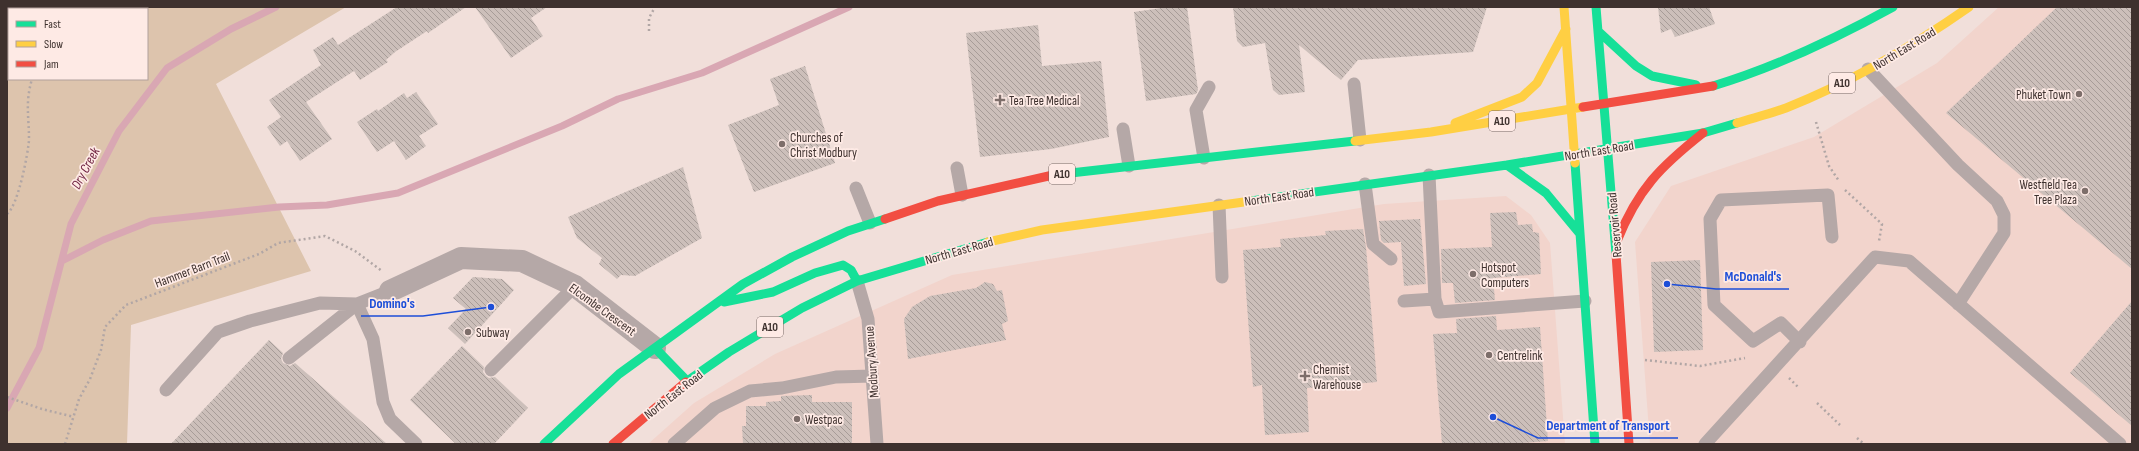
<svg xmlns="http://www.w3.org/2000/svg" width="2139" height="451" viewBox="0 0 2139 451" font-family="'Sofia Sans Condensed',sans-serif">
	<defs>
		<pattern id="building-back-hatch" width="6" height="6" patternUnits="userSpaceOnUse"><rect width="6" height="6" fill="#ccbfba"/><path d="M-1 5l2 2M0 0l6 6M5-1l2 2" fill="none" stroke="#a79c98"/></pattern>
	</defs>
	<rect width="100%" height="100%" fill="#f1dfda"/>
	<path fill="#f2d4cc" d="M 1999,7 L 2132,7 L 2132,444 L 1650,444 L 1635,242 L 1671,186 L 1814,137 L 1937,63 Z
		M 1506,196 L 1531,215 L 1550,243 L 1565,444 L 648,444 L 694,403 L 775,354 L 952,275 L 1384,204 Z"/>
	<path fill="#ddc4ad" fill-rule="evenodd" d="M 7,7 L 346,7 L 216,84 L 311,271 L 131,325 L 127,444 L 7,444 ZM 9,9 L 147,9 L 147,79 L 9,79 Z"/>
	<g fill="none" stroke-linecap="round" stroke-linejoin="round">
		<path stroke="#d9a7b3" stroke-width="7" d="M 62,261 L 103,240 L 151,221 L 279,207 L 327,205 L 398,193 L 562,126 L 618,99 L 702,73 L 849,7
			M 7,408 L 39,348 L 71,224 L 119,131 L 167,68 L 231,29 L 276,7"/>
	</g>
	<path fill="url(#building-back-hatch)" d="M 397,7 L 466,7 L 428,33 L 427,31 L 395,52 L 386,60 L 388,62 L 360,80 L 354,71 L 306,102 L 332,139 L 300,161 L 287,141 L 280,146 L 267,127 L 281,117 L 269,100 L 321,65 L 313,50 L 333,37 L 338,45 Z
		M 475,7 L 547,7 L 531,18 L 543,36 L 511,58 Z
		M 1168,7 L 1187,7 L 1198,90 L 1196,94 L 1146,101 L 1134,12 Z
		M 1233,7 L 1487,7 L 1473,52 L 1358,60 L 1341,80 L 1299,45 L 1305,92 L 1279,95 L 1273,90 L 1265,43 L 1243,47 L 1237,41 Z
		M 1658,7 L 1709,7 L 1715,24 L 1675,37 L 1671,29 L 1661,33 Z
		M 2057,7 L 2132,7 L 2132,269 L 1946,113 Z
		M 1038,25 L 1042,66 L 1101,61 L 1109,137 L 1051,149 L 980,157 L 966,33 Z
		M 805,66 L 835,163 L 754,192 L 728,125 L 779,105 L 770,79 Z
		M 416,92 L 438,124 L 419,136 L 426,146 L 406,160 L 394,141 L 377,152 L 357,122 L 377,109 L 378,111 L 404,93 L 407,98 Z
		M 683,167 L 702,238 L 635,276 L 621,275 L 617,279 L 599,264 L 602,258 L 577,238 L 568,217 Z
		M 1516,212 L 1518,225 L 1532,224 L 1533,232 L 1539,233 L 1541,274 L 1493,278 L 1495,300 L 1455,303 L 1453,283 L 1442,283 L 1441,249 L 1492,247 L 1490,213 Z
		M 1420,219 L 1426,284 L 1404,286 L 1401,242 L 1384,243 L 1381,240 L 1379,221 Z
		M 1363,229 L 1366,247 L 1377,382 L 1307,388 L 1309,432 L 1265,435 L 1262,385 L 1253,387 L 1243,250 L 1281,247 L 1280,239 L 1326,235 L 1325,231 Z
		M 1700,260 L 1703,350 L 1654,352 L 1651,262 Z
		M 473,277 L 502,279 L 514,290 L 465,344 L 448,328 L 466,309 L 453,298 Z
		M 985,282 L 993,284 L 997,291 L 1002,290 L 1008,321 L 1002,324 L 1006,340 L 908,359 L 904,319 L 912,307 L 930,296 L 976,288 Z
		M 2132,301 L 2132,426 L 2070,373 Z
		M 1496,316 L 1497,330 L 1540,327 L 1548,441 L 1510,444 L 1442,444 L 1433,334 L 1457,333 L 1456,319 Z
		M 269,340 L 283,353 L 281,359 L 283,363 L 290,366 L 295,363 L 387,444 L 171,444 Z
		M 462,346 L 484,367 L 483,372 L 486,376 L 489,378 L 495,377 L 528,408 L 494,444 L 456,444 L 410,400 Z
		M 812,395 L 812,402 L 852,402 L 852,444 L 743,444 L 742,426 L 746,426 L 746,406 L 766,406 L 766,402 L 781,401 L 781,396 Z"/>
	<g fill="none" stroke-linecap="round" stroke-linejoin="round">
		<path stroke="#b1a6a5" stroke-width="2.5" stroke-dasharray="2 3" stroke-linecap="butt" d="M 60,9 L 62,7
			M 649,31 L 649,18 L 655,7
			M 1816,122 L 1829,166 L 1839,181
			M 1845,190 L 1882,224 L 1879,241
			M 7,214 C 18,206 28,154 29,140 C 29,116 25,103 32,79
			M 1645,360 L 1700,366 L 1745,358
			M 1789,378 L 1799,388
			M 7,397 L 42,409 L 74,417
			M 1817,403 L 1840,425
			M 1857,438 L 1864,444
			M 65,444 L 79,399 L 90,379 L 101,350 L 105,327 L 126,305 L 259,254 L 278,243 L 325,236 L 355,251 L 382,271"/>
		<path stroke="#b5a8a7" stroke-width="13" d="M 1868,69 L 1958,165 L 1997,201 L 2004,215 L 2004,233 L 1958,304
			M 1354,84 L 1360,140
			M 1123,129 L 1129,166
			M 1204,158 L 1196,110 L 1209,87
			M 957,168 L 962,195
			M 1429,175 L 1435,299
			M 1365,184 L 1373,244 L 1391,259
			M 856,188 L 870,223
			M 1219,205 L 1222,277
			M 857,281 L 868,319 L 877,444
			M 1404,301 L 1435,299 L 1439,312 L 1585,301
			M 1800,342 L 1781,323 L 1753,341 L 1714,305 L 1710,219 L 1721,200 L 1828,195 L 1832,237
			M 289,358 L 357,304 L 373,339 L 383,402 L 390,419 L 416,444
			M 491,370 L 575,286
			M 166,390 L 218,332 L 250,321 L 320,303 L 357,304 L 390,291
			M 674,444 L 715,408 L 750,391 L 782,388 L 836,377 L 872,376
			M 1705,444 L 1875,257 L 1909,261 L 2120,444"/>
		<path stroke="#b5a8a7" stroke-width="22" d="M 390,291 L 461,258 L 522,261 L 575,286 L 655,348"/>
		<path stroke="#16e098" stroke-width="9" d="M 1596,7 L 1616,254
			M 1598,31 L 1636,66 L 1652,76 L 1696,85
			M 1713,86 C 1776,67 1835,39 1893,7
			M 1575,163 L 1595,444
			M 1507,165 L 1546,193 L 1580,234
			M 1053,175 L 1355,141
			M 1251,201 L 1507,165 L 1703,133 L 1737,123
			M 724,302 L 773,292 L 815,273 L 843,265 L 851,270 L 857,281
			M 655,348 L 687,381
			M 686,382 L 729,352 L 802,308 L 857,281 L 988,242
			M 544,444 L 619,374 L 743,284 L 792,257 L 848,231 L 885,219"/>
		<path stroke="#ffcf43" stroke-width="9" d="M 1564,7 L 1575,163
			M 1455,123 L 1522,97 L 1537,83 L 1566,29
			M 1737,123 C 1753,118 1770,114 1786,108 C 1851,82 1912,47 1969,7
			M 1355,141 L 1431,132 L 1583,107
			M 988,242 L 1042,230 L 1251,201"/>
		<path stroke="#f24e42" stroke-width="9" d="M 1583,107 L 1713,86
			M 885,219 L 938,201 L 1053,175
			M 1617,241 C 1638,189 1660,167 1703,133
			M 1616,254 L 1629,444
			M 613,444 L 686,382"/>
	</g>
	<g fill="#7d6e6a" stroke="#feeae5" stroke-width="1.5">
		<circle cx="2079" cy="94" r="4"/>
		<path d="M998 94h4v4h4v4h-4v4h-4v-4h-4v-4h4z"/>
		<circle cx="782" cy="144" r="4"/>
		<circle cx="2085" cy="191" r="4"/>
		<circle cx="1473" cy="274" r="4"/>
		<circle cx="468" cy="332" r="4"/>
		<circle cx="1489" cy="355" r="4"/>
		<path d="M1303 370h4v4h4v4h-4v4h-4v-4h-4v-4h4z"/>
		<circle cx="797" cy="419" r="4"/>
	</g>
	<g text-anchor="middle" stroke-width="3.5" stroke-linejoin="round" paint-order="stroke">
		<g fill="#feeae5" stroke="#786865" stroke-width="1">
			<rect x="1829" y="73" width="26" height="20" rx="3"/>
			<rect x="1489" y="111" width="26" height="20" rx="3"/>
			<rect x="1049" y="164" width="26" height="20" rx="3"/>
			<rect x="757" y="317" width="26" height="20" rx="3"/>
		</g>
		<g font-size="12" font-weight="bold" fill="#3e312e">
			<text x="1842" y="87">A10</text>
			<text x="1502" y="125">A10</text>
			<text x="1062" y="178">A10</text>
			<text x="770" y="331">A10</text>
		</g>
		<g font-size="13" fill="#3e312e" stroke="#feeae5">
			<text transform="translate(1904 48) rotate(-31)" y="5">North East Road</text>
			<text transform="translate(1599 150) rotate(-9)" y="5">North East Road</text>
			<text transform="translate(1279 196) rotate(-8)" y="5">North East Road</text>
			<text transform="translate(1614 225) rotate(-95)" y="5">Reservoir Road</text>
			<text transform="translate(959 250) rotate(-16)" y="5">North East Road</text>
			<text transform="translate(192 269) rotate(-21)" y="5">Hammer Barn Trail</text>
			<text transform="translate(603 309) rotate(36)" y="5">Elcombe Crescent</text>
			<text transform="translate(871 362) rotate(-94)" y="5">Modbury Avenue</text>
			<text transform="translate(673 394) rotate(-38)" y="5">North East Road</text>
		</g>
		<g font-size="13" fill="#3e312e" stroke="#feeae5" text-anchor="start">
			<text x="2071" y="99" text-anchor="end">Phuket Town</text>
			<text x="1009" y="105">Tea Tree Medical</text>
			<text x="790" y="142">Churches of<tspan x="790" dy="15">Christ Modbury</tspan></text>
			<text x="2077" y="189" text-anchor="end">Westfield Tea<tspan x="2077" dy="15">Tree Plaza</tspan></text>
			<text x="1481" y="272">Hotspot<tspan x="1481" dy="15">Computers</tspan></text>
			<text x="476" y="337">Subway</text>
			<text x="1497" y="360">Centrelink</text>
			<text x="1313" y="374">Chemist<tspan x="1313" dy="15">Warehouse</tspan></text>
			<text x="805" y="424">Westpac</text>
		</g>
		<g font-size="14" font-style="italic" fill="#702442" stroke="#feeae5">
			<text transform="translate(85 168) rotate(-62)" y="5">Dry Creek</text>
		</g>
	</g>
	<path fill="none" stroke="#1d4ed8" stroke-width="1.5" d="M1667 284L1716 289H1789M491 307L423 316H361M1493 417L1538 438H1678"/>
	<g fill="#1d4ed8" stroke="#feeae5" stroke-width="1.5">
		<circle cx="1667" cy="284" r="4"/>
		<circle cx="491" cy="307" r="4"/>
		<circle cx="1493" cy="417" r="4"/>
	</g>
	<g font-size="14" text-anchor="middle" font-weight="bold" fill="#1d4ed8" stroke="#feeae5" stroke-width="3.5" stroke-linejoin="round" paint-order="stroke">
		<text x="1753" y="281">McDonald's</text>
		<text x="392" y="308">Domino's</text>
		<text x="1608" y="430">Department of Transport</text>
	</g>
	<rect width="2139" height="451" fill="none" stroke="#3e312e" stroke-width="16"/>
	<rect x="8" y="8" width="140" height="72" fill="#feeae5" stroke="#b1a09c"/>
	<rect x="16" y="21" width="20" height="6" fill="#16e098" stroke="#b1a09c"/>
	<text x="44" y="28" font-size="12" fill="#3e312e">Fast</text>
	<rect x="16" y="41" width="20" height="6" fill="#ffcf43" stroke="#b1a09c"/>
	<text x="44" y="48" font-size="12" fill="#3e312e">Slow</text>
	<rect x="16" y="61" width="20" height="6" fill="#f24e42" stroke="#b1a09c"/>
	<text x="44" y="68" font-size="12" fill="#3e312e">Jam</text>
</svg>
